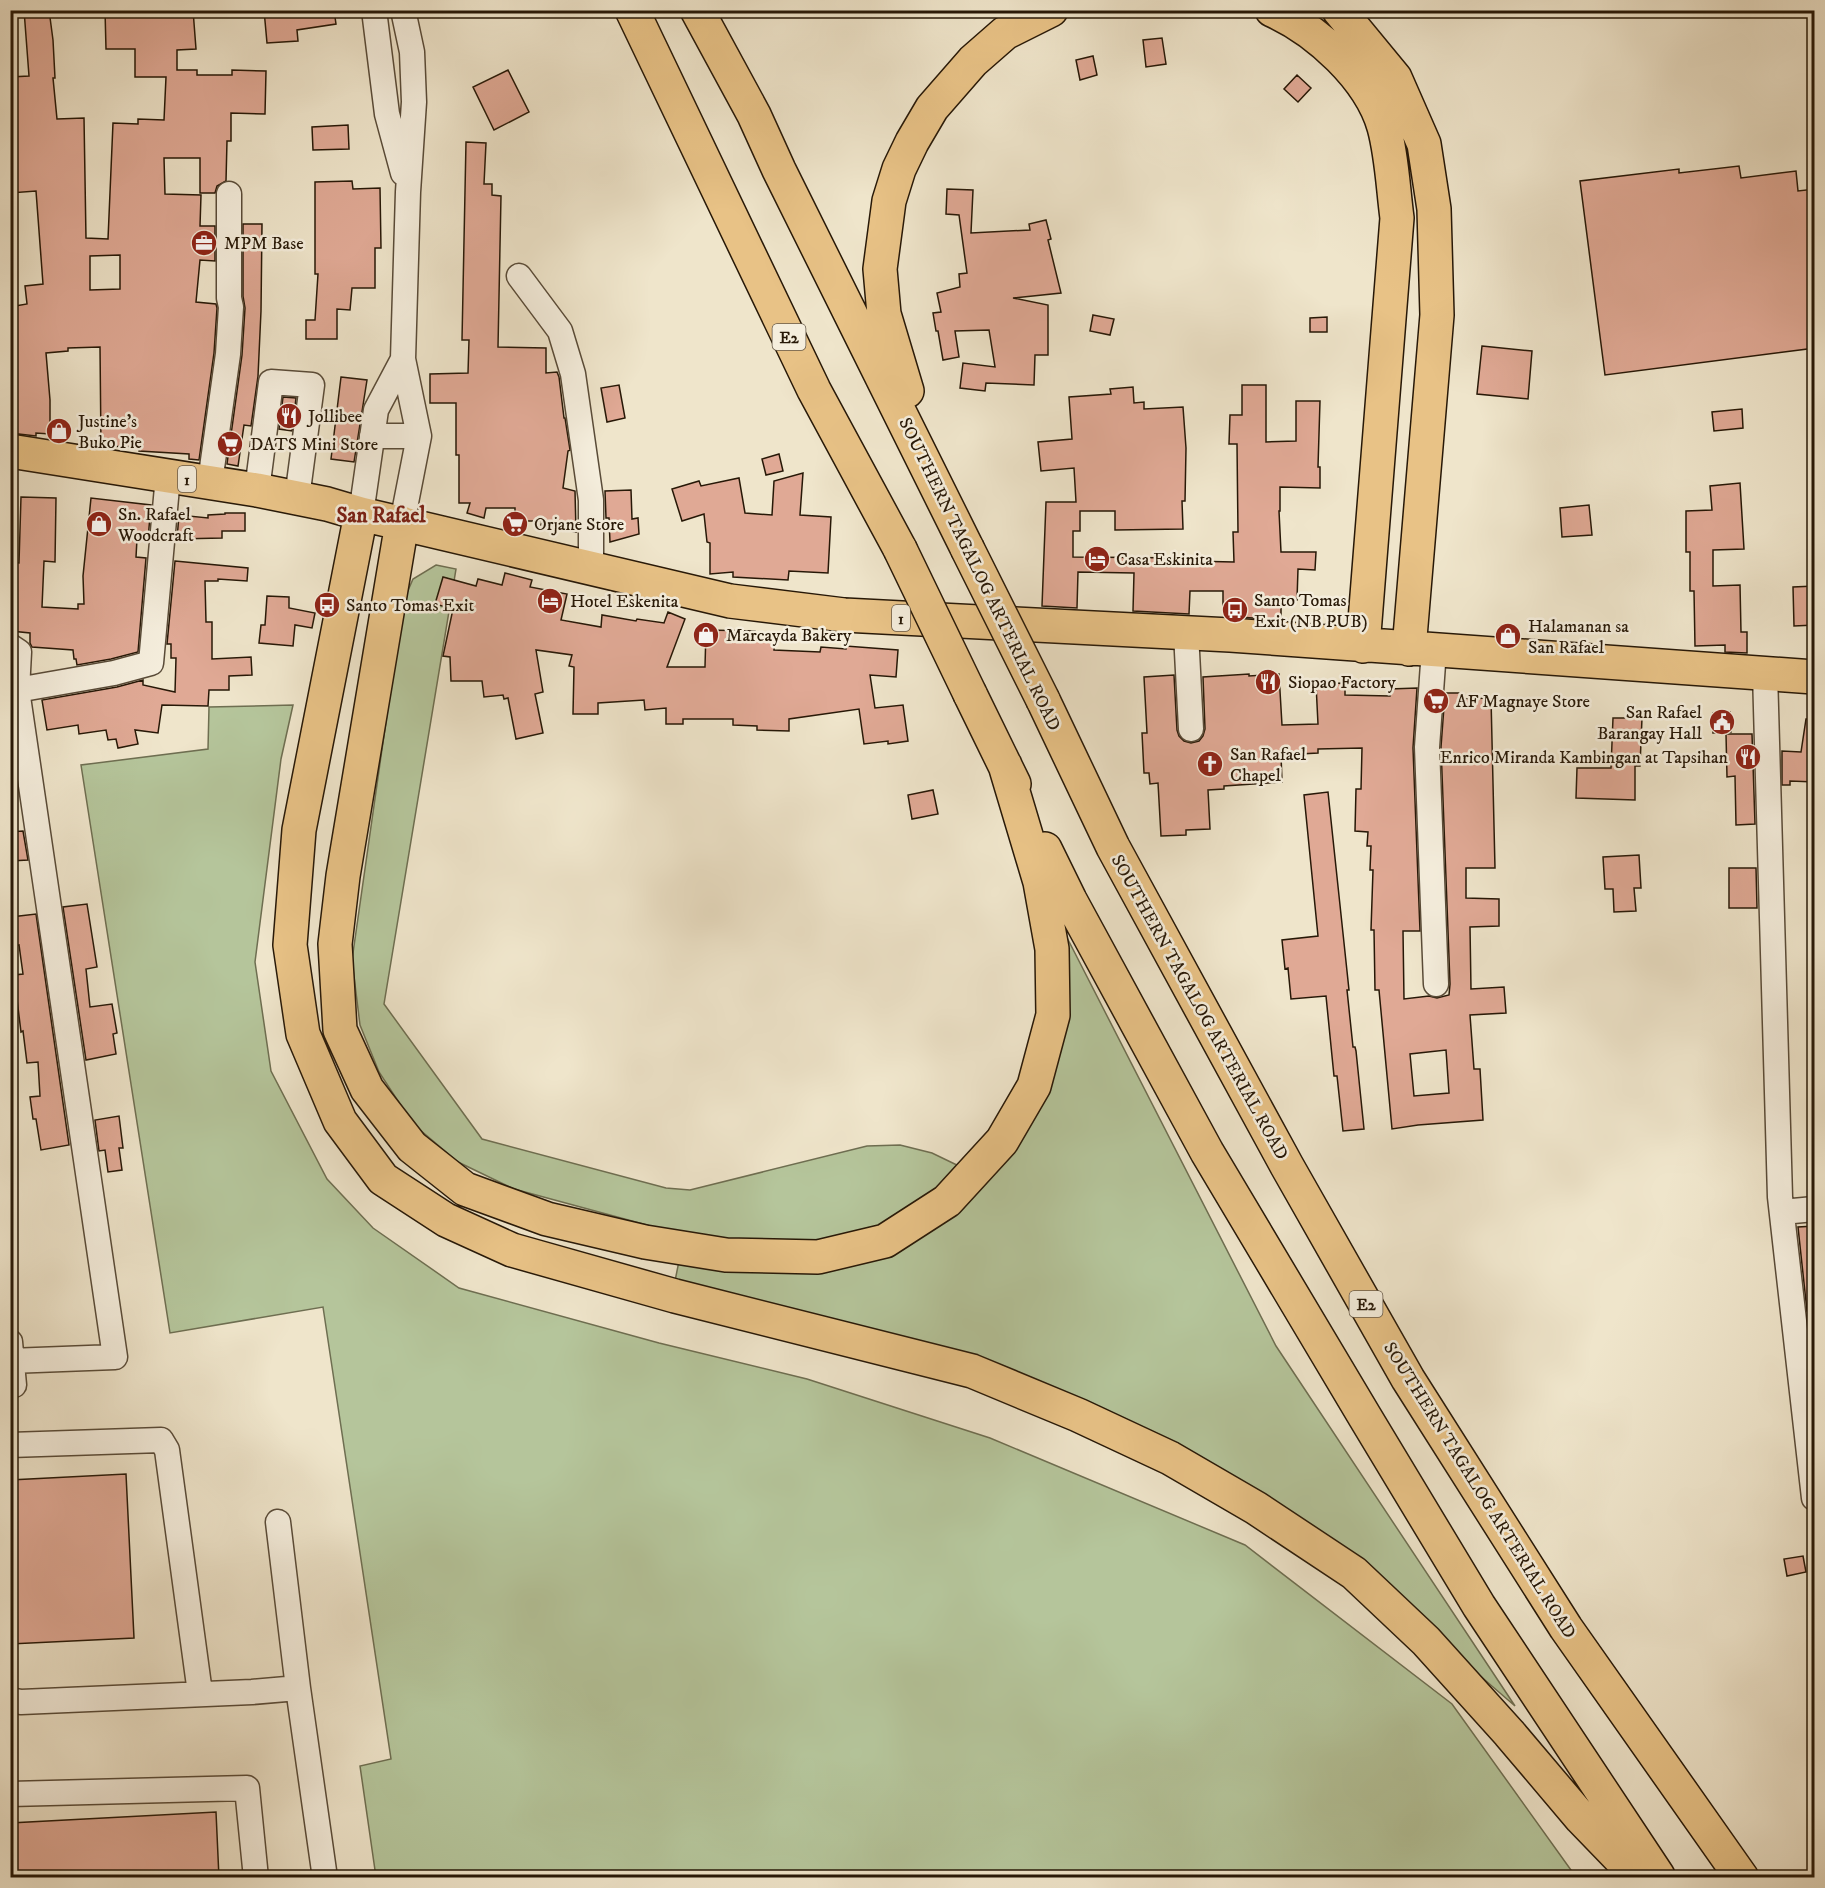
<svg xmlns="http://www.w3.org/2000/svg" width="1825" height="1888" viewBox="0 0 1825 1888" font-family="'IM FELL DW Pica',serif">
	<rect width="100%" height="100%" fill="#efe5cb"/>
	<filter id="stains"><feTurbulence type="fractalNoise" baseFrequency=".00333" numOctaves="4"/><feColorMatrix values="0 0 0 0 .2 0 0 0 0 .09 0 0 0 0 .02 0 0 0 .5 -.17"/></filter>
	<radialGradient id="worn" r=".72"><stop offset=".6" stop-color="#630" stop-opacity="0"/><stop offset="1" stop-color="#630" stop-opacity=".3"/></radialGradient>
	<path fill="#b5c59b" stroke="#6e6e51" stroke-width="1.5" d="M 436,565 L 456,569 L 384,1004 L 482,1139 L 666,1188 L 690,1190 L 867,1146 L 900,1145 L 932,1153 L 961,1167 L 917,1207 L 865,1235 L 817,1250 L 728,1247 L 514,1189 L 458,1162 L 413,1124 L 379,1072 L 360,1025 L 352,960 L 403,602 L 413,579 Z
		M 293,705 L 281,759 L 255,962 L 271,1071 L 327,1179 L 373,1228 L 459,1288 L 659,1343 L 807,1379 L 990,1438 L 1245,1545 L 1452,1704 L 1576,1877 L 376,1877 L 360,1766 L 391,1759 L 323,1307 L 170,1333 L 81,765 L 208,749 L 209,707 Z
		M 1059,922 L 1276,1346 L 1515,1706 L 1374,1584 L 1179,1446 L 675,1281 L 679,1261 L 909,1234 L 1036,1105 Z"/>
	<path fill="#e0a995" stroke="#271807" stroke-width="1.5" fill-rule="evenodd" d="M 24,10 L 49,10 L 53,40 L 55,78 L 53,78 L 57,119 L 84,118 L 86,238 L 108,239 L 113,123 L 138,124 L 138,119 L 164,120 L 166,77 L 135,77 L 135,49 L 106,49 L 105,10 L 193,10 L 196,49 L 177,50 L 177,70 L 197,70 L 197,75 L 232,75 L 232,70 L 266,71 L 265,114 L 231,113 L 231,141 L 227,141 L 226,181 L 217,186 L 215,193 L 200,193 L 200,158 L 164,158 L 165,194 L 201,195 L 200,226 L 215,226 L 215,261 L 200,260 L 196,302 L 216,304 L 217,308 L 214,353 L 199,460 L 189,459 L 189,454 L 139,451 L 139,447 L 101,446 L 100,347 L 68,348 L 68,351 L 46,353 L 50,400 L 50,434 L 36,433 L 36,436 L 10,433 L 10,307 L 27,304 L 25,286 L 43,284 L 36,191 L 10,193 L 10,149 L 12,148 L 10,77 L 29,76 ZM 120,255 L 120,289 L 90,290 L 90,256 Z
		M 264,10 L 334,10 L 336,24 L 297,30 L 298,41 L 267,43 Z
		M 1162,38 L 1166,64 L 1146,67 L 1143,40 Z
		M 1093,56 L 1097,75 L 1080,80 L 1076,60 Z
		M 508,70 L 529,112 L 494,130 L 473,87 Z
		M 1297,75 L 1311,88 L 1298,102 L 1284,89 Z
		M 348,125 L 349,149 L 313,150 L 312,127 Z
		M 466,142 L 486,143 L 484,184 L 492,184 L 492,195 L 501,196 L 498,347 L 546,348 L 546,373 L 557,372 L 559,377 L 564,418 L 565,418 L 570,450 L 568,451 L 563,488 L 575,491 L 576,532 L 541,525 L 542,521 L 515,521 L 515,508 L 486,508 L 484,518 L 467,513 L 470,503 L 459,503 L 459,455 L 456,455 L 456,403 L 430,403 L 430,374 L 468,373 L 469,340 L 462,340 Z
		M 1739,166 L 1741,178 L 1796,171 L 1798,191 L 1815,189 L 1815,348 L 1605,375 L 1580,181 L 1679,169 L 1679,173 Z
		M 352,181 L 353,189 L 380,188 L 381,248 L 375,248 L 375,288 L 352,288 L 350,310 L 337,309 L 337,339 L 306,339 L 306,320 L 315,320 L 318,274 L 315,274 L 315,182 Z
		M 947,189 L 973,190 L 971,233 L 1030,230 L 1029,224 L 1046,220 L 1051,239 L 1048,240 L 1061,293 L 1013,298 L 1048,305 L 1048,355 L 1035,355 L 1034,385 L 986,383 L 985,391 L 960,388 L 963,363 L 995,367 L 989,330 L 955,331 L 959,357 L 943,360 L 938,331 L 936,331 L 933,313 L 941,312 L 937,293 L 960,287 L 959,274 L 967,273 L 959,215 L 946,214 Z
		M 243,224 L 262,224 L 261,311 L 258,376 L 251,426 L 244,425 L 238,466 L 227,464 L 242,355 L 245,308 L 243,296 Z
		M 1093,315 L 1114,319 L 1110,335 L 1090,331 Z
		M 1327,317 L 1327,332 L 1310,332 L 1310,318 Z
		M 1482,346 L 1532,351 L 1528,399 L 1477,394 Z
		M 341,377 L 367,380 L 354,462 L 331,459 Z
		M 619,385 L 625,418 L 607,422 L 601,388 Z
		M 1242,385 L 1266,385 L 1266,442 L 1296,441 L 1296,401 L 1320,401 L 1318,467 L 1320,467 L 1320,488 L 1280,487 L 1280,511 L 1279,511 L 1281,552 L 1316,552 L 1315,570 L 1298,569 L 1297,600 L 1281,600 L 1281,620 L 1238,617 L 1238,607 L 1223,607 L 1223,591 L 1190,591 L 1189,614 L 1133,611 L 1134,573 L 1078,572 L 1077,608 L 1042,606 L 1046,502 L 1076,502 L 1074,468 L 1041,471 L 1038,442 L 1072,439 L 1069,397 L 1111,394 L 1110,389 L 1133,387 L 1134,403 L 1144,402 L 1144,409 L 1183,407 L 1186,448 L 1185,501 L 1182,501 L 1183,529 L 1115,530 L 1115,511 L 1080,511 L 1080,531 L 1073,531 L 1073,557 L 1189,558 L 1189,561 L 1234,562 L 1233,532 L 1238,532 L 1237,444 L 1229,444 L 1230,415 L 1242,415 Z
		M 283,397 L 296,398 L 292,431 L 279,429 Z
		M 1742,409 L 1743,428 L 1714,431 L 1712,412 Z
		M 779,454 L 783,471 L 766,475 L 762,459 Z
		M 803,473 L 800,515 L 831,517 L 828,573 L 789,571 L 788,580 L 733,577 L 733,572 L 710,574 L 710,543 L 707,542 L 704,514 L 682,521 L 672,489 L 699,481 L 701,486 L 739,478 L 745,513 L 772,515 L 774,481 Z
		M 1740,483 L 1744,549 L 1713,550 L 1713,586 L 1740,585 L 1741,632 L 1747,632 L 1747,653 L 1725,652 L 1725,645 L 1695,646 L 1694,591 L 1690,591 L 1690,552 L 1686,552 L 1686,511 L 1712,510 L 1710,486 Z
		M 631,490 L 632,519 L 638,518 L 639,534 L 610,542 L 609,518 L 606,518 L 605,491 Z
		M 21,497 L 56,498 L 55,562 L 44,561 L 42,607 L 78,609 L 78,604 L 84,604 L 83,576 L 91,498 L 151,505 L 148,539 L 137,539 L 136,557 L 146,558 L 138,652 L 111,659 L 77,665 L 76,659 L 74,659 L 73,650 L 32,647 L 30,643 L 30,633 L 11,631 L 14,599 L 10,599 L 10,562 L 19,563 Z
		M 1589,505 L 1592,535 L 1562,537 L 1560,508 Z
		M 225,513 L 245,513 L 245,531 L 222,531 L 222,538 L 177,539 L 179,515 L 208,518 L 208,515 L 225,514 Z
		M 175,561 L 248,568 L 247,581 L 218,579 L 218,581 L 205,581 L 206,622 L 212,622 L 212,659 L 251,657 L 252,675 L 229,676 L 229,690 L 209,690 L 208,706 L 162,705 L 158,733 L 135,730 L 138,744 L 118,748 L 116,739 L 108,740 L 106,730 L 79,734 L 78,725 L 47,730 L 42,700 L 117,687 L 143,680 L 143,685 L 175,692 L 176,658 L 171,658 L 171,644 L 167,644 Z
		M 505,573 L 532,580 L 530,587 L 567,594 L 561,620 L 601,627 L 602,615 L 636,621 L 637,619 L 664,623 L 668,612 L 685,619 L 667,667 L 705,667 L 706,630 L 755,631 L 755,635 L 775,635 L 774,650 L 820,652 L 821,647 L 846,649 L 846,646 L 898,650 L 896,677 L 870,675 L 875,708 L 903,705 L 908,741 L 888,744 L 888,741 L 864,744 L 859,709 L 789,719 L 789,731 L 757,730 L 757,726 L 733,725 L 733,719 L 683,719 L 683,724 L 666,724 L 666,708 L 645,710 L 644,700 L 598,703 L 598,714 L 573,714 L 574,667 L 569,666 L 572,655 L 536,650 L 543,692 L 535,694 L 543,733 L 516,739 L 508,698 L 504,699 L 503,695 L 484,697 L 482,681 L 451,681 L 450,657 L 443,656 L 453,609 L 435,604 L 443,577 L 476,586 L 478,579 L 502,585 Z
		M 1815,586 L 1815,625 L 1794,626 L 1793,587 Z
		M 267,596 L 289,597 L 289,608 L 315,613 L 312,628 L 295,625 L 293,646 L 259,643 L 261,625 L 265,625 Z
		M 1249,674 L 1249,676 L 1279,674 L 1282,725 L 1318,724 L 1316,684 L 1345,683 L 1345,695 L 1390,696 L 1390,689 L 1417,688 L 1413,748 L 1420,931 L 1403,931 L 1404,999 L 1429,996 L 1437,998 L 1449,995 L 1450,984 L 1441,747 L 1445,693 L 1460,693 L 1460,699 L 1491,698 L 1495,868 L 1466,868 L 1466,898 L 1499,899 L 1499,926 L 1470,927 L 1471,989 L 1504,987 L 1506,1013 L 1470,1015 L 1474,1069 L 1480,1069 L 1483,1120 L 1418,1125 L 1392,1129 L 1379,990 L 1375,990 L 1374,930 L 1371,930 L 1373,870 L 1370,870 L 1371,846 L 1367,846 L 1368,832 L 1355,831 L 1356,789 L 1361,789 L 1362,748 L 1318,749 L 1318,753 L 1281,755 L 1282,782 L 1224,786 L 1224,789 L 1208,790 L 1210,829 L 1186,830 L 1186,835 L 1161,836 L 1158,783 L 1150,784 L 1149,773 L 1144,773 L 1142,733 L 1147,733 L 1144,677 L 1174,675 L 1177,730 L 1179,736 L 1184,741 L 1191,743 L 1199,741 L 1203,736 L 1205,729 L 1203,677 ZM 1446,1050 L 1449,1093 L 1414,1096 L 1410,1054 Z
		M 1730,712 L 1731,732 L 1713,733 L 1713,713 Z
		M 1613,718 L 1642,718 L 1640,766 L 1635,766 L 1635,800 L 1576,798 L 1577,768 L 1611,768 Z
		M 1806,719 L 1815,719 L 1815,782 L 1790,781 L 1790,785 L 1782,785 L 1782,751 L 1801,752 Z
		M 1726,734 L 1752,734 L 1755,824 L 1736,825 L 1735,776 L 1727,777 Z
		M 933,790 L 938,814 L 912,819 L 908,795 Z
		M 1328,792 L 1349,990 L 1347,990 L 1353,1047 L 1355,1047 L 1356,1051 L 1364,1129 L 1343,1131 L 1337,1076 L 1334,1076 L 1326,996 L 1291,999 L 1288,968 L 1285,969 L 1282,940 L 1318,936 L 1304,795 Z
		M 23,831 L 28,860 L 10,861 L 10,832 Z
		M 1639,855 L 1641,888 L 1634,888 L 1636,911 L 1614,912 L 1613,889 L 1605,889 L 1603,857 Z
		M 1729,868 L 1756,868 L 1757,908 L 1729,908 Z
		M 87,904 L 97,967 L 86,969 L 90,1007 L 112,1004 L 117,1033 L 113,1034 L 116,1054 L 86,1060 L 63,907 Z
		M 36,914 L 69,1145 L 41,1150 L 36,1119 L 33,1119 L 30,1097 L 40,1096 L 38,1062 L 27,1063 L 23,1031 L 21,1032 L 14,975 L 23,974 L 19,945 L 14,946 L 11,917 Z
		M 119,1116 L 123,1148 L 119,1148 L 122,1170 L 108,1172 L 105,1150 L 99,1151 L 95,1120 Z
		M 1815,1226 L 1815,1310 L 1807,1311 L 1798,1227 Z
		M 126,1474 L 134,1638 L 10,1644 L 10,1480 Z
		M 1803,1556 L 1806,1572 L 1787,1576 L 1784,1559 Z
		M 216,1812 L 219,1878 L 10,1878 L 10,1823 Z"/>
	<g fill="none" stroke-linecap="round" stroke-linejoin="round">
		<g stroke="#594b38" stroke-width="27">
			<path id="minor" d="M 374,10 L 387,114 L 403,173
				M 519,276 L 560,331 L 573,374 L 591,500 L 591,567
				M 372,436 L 419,436
				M 210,482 L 228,354 L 231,307 L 229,298 L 229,194
				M 257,490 L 271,382 L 312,385 L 297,498
				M 361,514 L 376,410 L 403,359
				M 402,523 L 419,436 L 403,359 L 408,192 L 414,102 L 412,52 L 403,10
				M 1186,633 L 1191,729
				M 10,646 L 19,652 L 17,690 L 115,1357 L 10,1361
				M 1434,650 L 1427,747 L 1436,984
				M 1765,673 L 1780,1197 L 1814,1498
				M 10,696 L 17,690 L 114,673 L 151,663 L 168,476
				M 1793,1211 L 1814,1209
				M 10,1342 L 14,1385
				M 10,1445 L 161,1440 L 167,1450 L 200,1693
				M 278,1522 L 298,1688 L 325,1878
				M 10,1700 L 21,1702 L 252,1692 L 298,1688
				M 10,1794 L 247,1788 L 256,1878"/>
		</g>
		<g stroke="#271807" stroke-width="36">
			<path id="highway" d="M 632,10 L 814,390 L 900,549
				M 697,10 L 754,115 L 779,170 L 967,548
				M 1272,10 C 1317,30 1370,78 1384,127 C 1392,156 1393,188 1397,218 L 1363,646
				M 1339,10 L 1395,78 L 1424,144 L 1434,209 L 1437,315 L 1409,649
				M 907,391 L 884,314 L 880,269 L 889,201 L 899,169 L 912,142 L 932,108 L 973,61 L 1005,33 L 1051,10
				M 10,451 L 257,490 L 327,504 L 361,514 L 730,601 L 844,615 L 1230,635 L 1814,677
				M 361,514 L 299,830 L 290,945 L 303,1034 L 340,1121 L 383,1179 L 446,1220 L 512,1250 L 675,1296 L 972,1371 L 1078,1415 L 1170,1458 L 1256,1508 L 1354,1573 L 1426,1641 L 1509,1733 L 1581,1818 L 1639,1878
				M 402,523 L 343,876 L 335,944 L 340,1030 L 367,1089 L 412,1147 L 465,1189 L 547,1219 L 645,1242 L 726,1255 L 818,1257 L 885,1241 L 947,1201 L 1002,1141 L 1034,1086 L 1053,1015 L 1052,949 L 1040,882 L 1005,765
				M 970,694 L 1014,784
				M 1043,700 L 1113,847 L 1287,1166 L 1408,1379 L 1566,1628 L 1742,1878
				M 1045,849 L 1070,900 L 1207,1152 L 1365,1417 L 1479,1606 L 1658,1876"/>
		</g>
		<use href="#minor" stroke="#f5eedd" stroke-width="24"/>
		<use href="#highway" stroke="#e8c286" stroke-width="33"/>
		<g stroke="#271807" stroke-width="36" stroke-linecap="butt">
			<path id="highway-bridge" d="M 967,548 L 1043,700
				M 900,549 L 970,694"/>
		</g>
		<use href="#highway-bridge" stroke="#e8c286" stroke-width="33"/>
	</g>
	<defs>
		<g id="office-disc" transform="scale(1.35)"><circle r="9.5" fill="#8f2418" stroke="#f5eedd"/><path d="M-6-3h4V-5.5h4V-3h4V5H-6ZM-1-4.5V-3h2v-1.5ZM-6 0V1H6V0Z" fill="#fff"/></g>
		<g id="restaurant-disc" transform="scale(1.35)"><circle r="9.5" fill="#8f2418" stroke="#f5eedd"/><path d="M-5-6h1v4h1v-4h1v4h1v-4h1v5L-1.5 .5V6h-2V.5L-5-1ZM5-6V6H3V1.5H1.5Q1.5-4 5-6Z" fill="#fff"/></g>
		<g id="shop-disc" transform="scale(1.35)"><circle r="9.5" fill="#8f2418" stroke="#f5eedd"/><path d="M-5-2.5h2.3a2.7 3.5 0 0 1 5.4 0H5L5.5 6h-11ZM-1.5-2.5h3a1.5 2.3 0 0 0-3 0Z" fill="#fff"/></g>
		<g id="supermarket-disc" transform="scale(1.35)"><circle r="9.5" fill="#8f2418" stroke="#f5eedd"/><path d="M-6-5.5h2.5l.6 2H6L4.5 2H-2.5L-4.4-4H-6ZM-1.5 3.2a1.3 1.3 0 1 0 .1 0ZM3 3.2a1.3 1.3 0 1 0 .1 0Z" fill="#fff"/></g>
		<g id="hotel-disc" transform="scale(1.35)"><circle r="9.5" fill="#8f2418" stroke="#f5eedd"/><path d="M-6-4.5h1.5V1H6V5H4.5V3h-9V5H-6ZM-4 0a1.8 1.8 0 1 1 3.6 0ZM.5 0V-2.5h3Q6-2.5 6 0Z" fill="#fff"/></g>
		<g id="bus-disc" transform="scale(1.35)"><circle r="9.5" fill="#8f2418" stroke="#f5eedd"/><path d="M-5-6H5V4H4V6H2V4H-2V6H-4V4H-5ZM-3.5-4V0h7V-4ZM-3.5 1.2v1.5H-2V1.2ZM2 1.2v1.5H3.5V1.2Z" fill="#fff"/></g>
		<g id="civic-disc" transform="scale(1.35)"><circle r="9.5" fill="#8f2418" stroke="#f5eedd"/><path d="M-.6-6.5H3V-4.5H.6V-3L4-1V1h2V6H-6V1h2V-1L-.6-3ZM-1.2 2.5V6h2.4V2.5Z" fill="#fff"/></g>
		<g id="church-disc" transform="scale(1.35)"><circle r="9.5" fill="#8f2418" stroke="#f5eedd"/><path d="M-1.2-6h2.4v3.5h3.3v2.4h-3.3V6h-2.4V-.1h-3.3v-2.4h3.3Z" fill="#fff"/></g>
	</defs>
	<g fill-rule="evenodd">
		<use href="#office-disc" x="204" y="243"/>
		<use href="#restaurant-disc" x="289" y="416"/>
		<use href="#shop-disc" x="59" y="431"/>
		<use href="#supermarket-disc" x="230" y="444"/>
		<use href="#shop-disc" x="99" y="524"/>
		<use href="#supermarket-disc" x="515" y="524"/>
		<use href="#hotel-disc" x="1097" y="559"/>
		<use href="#hotel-disc" x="550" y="601"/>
		<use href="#bus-disc" x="327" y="605"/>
		<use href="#bus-disc" x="1235" y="610"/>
		<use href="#shop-disc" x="706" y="635"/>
		<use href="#shop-disc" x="1508" y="636"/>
		<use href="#restaurant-disc" x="1268" y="682"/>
		<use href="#supermarket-disc" x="1436" y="701"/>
		<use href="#civic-disc" x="1722" y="722"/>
		<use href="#restaurant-disc" x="1748" y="757"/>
		<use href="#church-disc" x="1210" y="764"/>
	</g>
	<g text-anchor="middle" stroke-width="5" stroke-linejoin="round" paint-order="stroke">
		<g fill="#f5eedd" stroke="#655847" stroke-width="1.5">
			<rect x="772.5" y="324" width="33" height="26" rx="4.5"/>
			<rect x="178" y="466" width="18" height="26" rx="4.5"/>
			<rect x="892" y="605" width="18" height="26" rx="4.5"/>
			<rect x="1349.5" y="1291" width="33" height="26" rx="4.5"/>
		</g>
		<g font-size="16" font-weight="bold" fill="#271807">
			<text x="789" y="343">E2</text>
			<text x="187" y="485">1</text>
			<text x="901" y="624">1</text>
			<text x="1366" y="1310">E2</text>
		</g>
		<g font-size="18" fill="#271807" stroke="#f5eedd" text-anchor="start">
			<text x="224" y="249">MPM Base</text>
			<text x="308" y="422">Jollibee</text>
			<text x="78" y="427">Justine's<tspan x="78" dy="21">Buko Pie</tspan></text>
			<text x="250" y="450">DATS Mini Store</text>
			<text x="118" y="520">Sn. Rafael<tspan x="118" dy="21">Woodcraft</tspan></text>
			<text x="534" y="530">Orjane Store</text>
			<text x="1116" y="565">Casa Eskinita</text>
			<text x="1254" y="606">Santo Tomas<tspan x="1254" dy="21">Exit (NB PUB)</tspan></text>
			<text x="570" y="607">Hotel Eskenita</text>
			<text x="346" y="611">Santo Tomas Exit</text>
			<text x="1528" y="632">Halamanan sa<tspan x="1528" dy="21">San Rafael</tspan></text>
			<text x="726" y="641">Marcayda Bakery</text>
			<text x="1288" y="688">Siopao Factory</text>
			<text x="1456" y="707">AF Magnaye Store</text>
			<text x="1702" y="718" text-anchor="end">San Rafael<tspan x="1702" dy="21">Barangay Hall</tspan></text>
			<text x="1230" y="760">San Rafael<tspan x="1230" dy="21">Chapel</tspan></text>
			<text x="1728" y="763" text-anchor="end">Enrico Miranda Kambingan at Tapsihan</text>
		</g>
		<g font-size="18" fill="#271807" stroke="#f5eedd">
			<text transform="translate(980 574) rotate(64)" y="6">SOUTHERN TAGALOG ARTERIAL ROAD</text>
			<text transform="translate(1200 1007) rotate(61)" y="6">SOUTHERN TAGALOG ARTERIAL ROAD</text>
			<text transform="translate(1480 1490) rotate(58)" y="6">SOUTHERN TAGALOG ARTERIAL ROAD</text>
		</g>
		<g font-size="21" font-weight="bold" fill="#7a1f14" stroke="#f5eedd">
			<text x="381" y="522">San Rafael</text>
		</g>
	</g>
	<rect width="1825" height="1888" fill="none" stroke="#efe5cb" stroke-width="36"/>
	<rect x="12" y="12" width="1801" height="1864" fill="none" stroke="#271807" stroke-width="3"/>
	<rect x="18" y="18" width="1789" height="1852" fill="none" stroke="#271807" stroke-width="1.5"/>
	<rect width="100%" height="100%" filter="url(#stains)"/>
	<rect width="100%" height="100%" fill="url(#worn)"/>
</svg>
